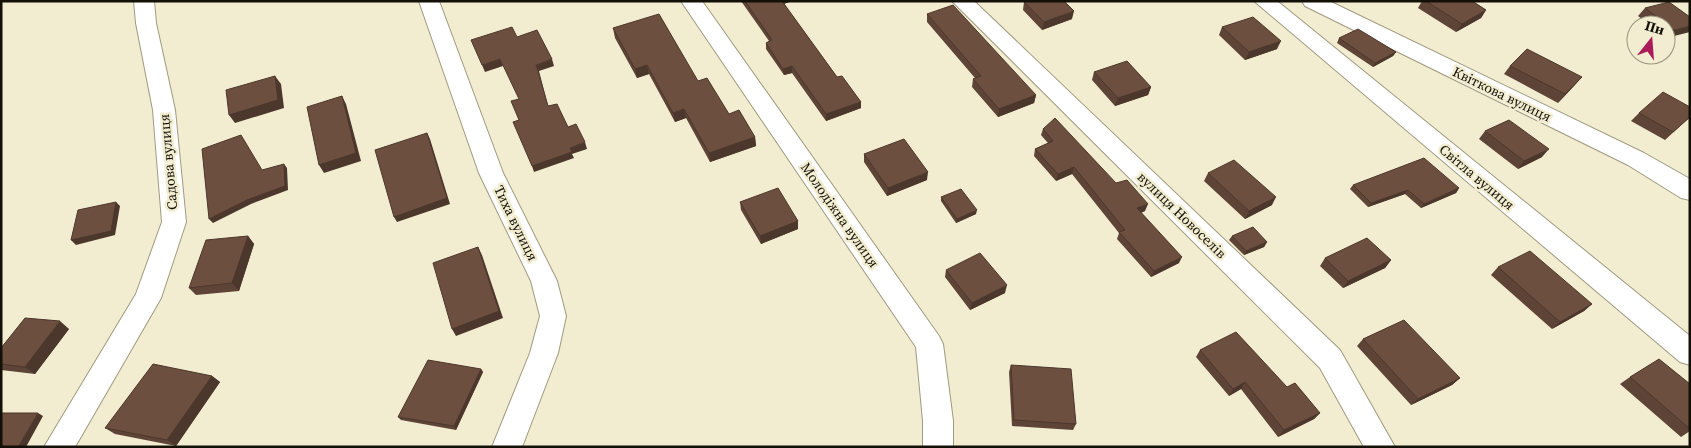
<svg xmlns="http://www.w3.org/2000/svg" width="1691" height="448" viewBox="0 0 1691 448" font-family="'Source Serif 4',serif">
	<rect width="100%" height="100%" fill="#f2edd0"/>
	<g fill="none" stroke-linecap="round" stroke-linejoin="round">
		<g stroke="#9f9a80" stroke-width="2">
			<path id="minor" d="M 134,1 L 154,1 L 156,23 L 175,110 L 186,222 L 161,298 L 75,447 L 44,447 L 136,294 L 162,222 L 153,110 L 136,23 Z
				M 419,1 L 439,1 L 503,173 L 557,281 L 566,316 L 558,353 L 522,447 L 492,447 L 530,353 L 540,316 L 531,281 L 479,173 Z
				M 681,1 L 702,1 L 939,336 L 943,344 L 953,421 L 953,447 L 923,447 L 923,421 L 916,347 Z
				M 952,1 L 974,1 L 1340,350 L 1395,447 L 1364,447 L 1320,368 Z
				M 1254,1 L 1277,1 L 1690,336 L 1690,365 L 1680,362 Z
				M 1302,1 L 1329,1 L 1644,153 L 1690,179 L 1690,200 L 1681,198 L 1628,165 L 1305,6 Z"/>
		</g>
		<use href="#minor" fill="#fff" fill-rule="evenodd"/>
	</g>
	<path fill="#5d4436" d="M 741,1 L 792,1 L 784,4 L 837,77 L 861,102 L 861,108 L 826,121 L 792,73 L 784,75 L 766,49 L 766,43 L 769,41 Z
		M 1422,1 L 1472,1 L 1486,10 L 1481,18 L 1456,32 L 1418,8 Z
		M 1024,2 L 1072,19 L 1042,30 L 1023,10 Z
		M 1645,8 L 1690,17 L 1666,38 L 1666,25 L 1650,25 L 1638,16 Z
		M 927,14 L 1036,95 L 1034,103 L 998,117 L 972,87 L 973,79 L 975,78 L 927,22 Z
		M 1222,27 L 1277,49 L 1245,60 L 1219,35 Z
		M 613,28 L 698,81 L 729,114 L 755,137 L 756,146 L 710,162 L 686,118 L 675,122 L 649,74 L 637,78 L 615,38 Z
		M 1339,38 L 1396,52 L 1393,56 L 1373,67 L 1337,43 Z
		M 1510,66 L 1582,77 L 1558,103 L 1504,74 Z
		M 1094,72 L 1151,87 L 1148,95 L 1115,106 L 1092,80 Z
		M 1639,113 L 1690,117 L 1665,140 L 1631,121 Z
		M 1043,129 L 1116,183 L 1145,211 L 1141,213 L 1179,263 L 1151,277 L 1117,239 L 1119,233 L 1072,174 L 1056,181 L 1034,156 L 1035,149 L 1048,143 L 1041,135 Z
		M 1485,131 L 1542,157 L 1518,169 L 1479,139 Z
		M 864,154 L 927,180 L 887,196 L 864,162 Z
		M 1208,173 L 1272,205 L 1245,219 L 1204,181 Z
		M 1353,185 L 1459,188 L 1456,193 L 1421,208 L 1405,194 L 1368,207 L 1350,189 Z
		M 941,197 L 976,214 L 956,223 L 941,201 Z
		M 740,202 L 798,221 L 798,229 L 761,244 L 741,210 Z
		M 248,236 L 254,244 L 239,291 L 196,295 L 189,288 Z
		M 1232,236 L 1267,242 L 1264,247 L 1244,255 L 1229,240 Z
		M 1325,258 L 1391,260 L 1385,268 L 1343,288 L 1320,266 Z
		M 1498,267 L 1592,304 L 1584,311 L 1552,329 L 1491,275 Z
		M 946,270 L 1005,293 L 970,310 L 945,277 Z
		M 69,329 L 35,374 L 1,370 L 1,348 Z
		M 1363,339 L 1460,378 L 1452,385 L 1411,405 L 1357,346 Z
		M 1200,350 L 1287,387 L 1320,413 L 1314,419 L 1278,437 L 1241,389 L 1229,396 L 1196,357 Z
		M 1011,365 L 1076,424 L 1073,430 L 1012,426 L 1009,372 Z
		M 481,369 L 483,372 L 456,430 L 401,420 L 398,417 Z
		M 212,376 L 220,382 L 176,446 L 115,434 L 105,428 Z
		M 1630,377 L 1690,384 L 1690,431 L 1681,437 L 1620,384 Z"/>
	<path fill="#4c372c" d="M 780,1 L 792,1 L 780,5 Z
		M 1486,10 L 1481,18 L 1456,32 L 1462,24 Z
		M 1074,11 L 1072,19 L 1042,30 L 1044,22 Z
		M 1690,26 L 1690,32 L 1666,38 L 1674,30 Z
		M 1281,41 L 1277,49 L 1245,60 L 1249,52 Z
		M 1396,52 L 1393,56 L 1373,67 L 1375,63 Z
		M 500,59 L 503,66 L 485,72 L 482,65 Z
		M 552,59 L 554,66 L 539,71 L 550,113 L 536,65 Z
		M 647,65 L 649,74 L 637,78 L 635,69 Z
		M 792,66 L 792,73 L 784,75 L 783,69 Z
		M 275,76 L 281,84 L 284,108 L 235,123 L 229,115 Z
		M 1582,77 L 1575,85 L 1558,103 L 1565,94 Z
		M 1151,87 L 1148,95 L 1115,106 L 1118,98 Z
		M 1036,95 L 1034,103 L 998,117 L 999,109 Z
		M 342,96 L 346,104 L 361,161 L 324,173 L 319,165 Z
		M 861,102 L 861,108 L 826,121 L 826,114 Z
		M 684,109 L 686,118 L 675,122 L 673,113 Z
		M 427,133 L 430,139 L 450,204 L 397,222 L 394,217 Z
		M 755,137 L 756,146 L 710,162 L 709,153 Z
		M 585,142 L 587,149 L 572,154 L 574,158 L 534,172 L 532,166 L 570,148 Z
		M 1549,149 L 1542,157 L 1518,169 L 1524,161 Z
		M 284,164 L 287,168 L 288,190 L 251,204 L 213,223 L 209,219 Z
		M 1074,167 L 1072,174 L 1056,181 L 1058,174 Z
		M 928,172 L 927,180 L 887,196 L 888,188 Z
		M 1459,188 L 1456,193 L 1421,208 L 1424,204 Z
		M 1408,190 L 1405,194 L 1368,207 L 1371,203 Z
		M 1276,197 L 1272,205 L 1245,219 L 1249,211 Z
		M 116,202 L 120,206 L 115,235 L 76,245 L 71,240 Z
		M 1148,204 L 1145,211 L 1134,215 L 1137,208 Z
		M 977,210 L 976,214 L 956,223 L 957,219 Z
		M 798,221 L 798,229 L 761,244 L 760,236 Z
		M 248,236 L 254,244 L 239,291 L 232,283 Z
		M 1267,242 L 1264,247 L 1244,255 L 1246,251 Z
		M 478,247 L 482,255 L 503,318 L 456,336 L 452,329 Z
		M 1182,257 L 1179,263 L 1151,277 L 1154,271 Z
		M 1391,260 L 1385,268 L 1343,288 L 1348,281 Z
		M 1007,285 L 1005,293 L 970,310 L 972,303 Z
		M 1592,304 L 1584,311 L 1552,329 L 1560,322 Z
		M 60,321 L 69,329 L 35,374 L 25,367 Z
		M 481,369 L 483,372 L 456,430 L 454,426 Z
		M 212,376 L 220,382 L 176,446 L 167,440 Z
		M 1460,378 L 1452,385 L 1411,405 L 1418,399 Z
		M 1245,382 L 1241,389 L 1229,396 L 1233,389 Z
		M 38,413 L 43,416 L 26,447 L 18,447 Z
		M 1320,413 L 1314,419 L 1278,437 L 1284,430 Z"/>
	<path fill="#6c4f3f" stroke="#4c372c" d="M 745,1 L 782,1 L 837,77 L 842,76 L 861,102 L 826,114 L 792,66 L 783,69 L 766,43 L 772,40 Z
		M 1026,1 L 1064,1 L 1074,11 L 1044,22 L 1024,2 Z
		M 1426,1 L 1472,1 L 1486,10 L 1462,24 Z
		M 1669,2 L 1690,17 L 1690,26 L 1674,30 L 1645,8 Z
		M 953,5 L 1036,95 L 999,109 L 973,79 L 981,76 L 927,14 Z
		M 659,14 L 698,81 L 707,78 L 729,114 L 739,110 L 755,137 L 709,153 L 684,109 L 673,113 L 647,65 L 635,69 L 613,28 Z
		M 1253,17 L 1281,41 L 1249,52 L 1222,27 Z
		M 512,27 L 517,37 L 537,30 L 552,59 L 536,65 L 548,106 L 557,104 L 568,127 L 576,124 L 585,142 L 570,148 L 572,152 L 532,166 L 513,122 L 519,120 L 511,101 L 519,99 L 500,59 L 482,65 L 471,40 Z
		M 1358,29 L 1396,52 L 1375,63 L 1339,38 Z
		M 1527,49 L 1582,77 L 1565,94 L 1510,66 Z
		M 1127,61 L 1151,87 L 1118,98 L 1094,72 Z
		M 275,76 L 278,100 L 229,115 L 226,90 Z
		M 1663,92 L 1690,107 L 1690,117 L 1673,132 L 1639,113 Z
		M 342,96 L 356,153 L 319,165 L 307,107 Z
		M 1055,118 L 1116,183 L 1127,180 L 1148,204 L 1137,208 L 1182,257 L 1154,271 L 1119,232 L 1125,230 L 1074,167 L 1058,174 L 1035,149 L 1053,141 L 1043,129 Z
		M 1509,120 L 1549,149 L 1524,161 L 1485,131 Z
		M 427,133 L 447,198 L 394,217 L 375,150 Z
		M 241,135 L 262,170 L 284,164 L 285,186 L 247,200 L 209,219 L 202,149 Z
		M 904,139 L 928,172 L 888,188 L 864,154 Z
		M 1424,158 L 1459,188 L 1424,204 L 1408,190 L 1371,203 L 1353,185 Z
		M 1234,160 L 1276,197 L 1249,211 L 1208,173 Z
		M 778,188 L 798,221 L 760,236 L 740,202 Z
		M 961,189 L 977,210 L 957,219 L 941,197 Z
		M 116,202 L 111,231 L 71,240 L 78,210 Z
		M 1253,227 L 1267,242 L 1246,251 L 1232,236 Z
		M 248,236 L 232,283 L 189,288 L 206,240 Z
		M 1367,238 L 1391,260 L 1348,281 L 1325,258 Z
		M 478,247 L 499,311 L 452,329 L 433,263 Z
		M 1530,251 L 1592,304 L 1560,322 L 1498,267 Z
		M 980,253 L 1007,285 L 972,303 L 946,270 Z
		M 25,318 L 60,321 L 25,367 L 1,364 L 1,348 Z
		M 1404,320 L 1460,378 L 1418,399 L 1363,339 Z
		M 1236,332 L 1287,387 L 1295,383 L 1320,413 L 1284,430 L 1245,382 L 1233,389 L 1200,350 Z
		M 1659,359 L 1690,384 L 1690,429 L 1630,377 Z
		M 428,360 L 481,369 L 454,426 L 398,417 Z
		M 153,364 L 212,376 L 167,440 L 105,428 Z
		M 1011,365 L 1071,369 L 1076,424 L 1014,420 Z
		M 2,413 L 38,413 L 18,447 L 1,447 L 1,414 Z"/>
	<g text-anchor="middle" stroke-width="5" stroke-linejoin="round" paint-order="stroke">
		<g font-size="14" fill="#121007" stroke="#f2edd0">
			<text transform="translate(1502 94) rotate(26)" y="5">Квіткова вулиця</text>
			<text transform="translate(168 162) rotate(-95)" y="5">Садова вулиця</text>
			<text transform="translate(1477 177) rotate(40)" y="5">Світла вулиця</text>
			<text transform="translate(840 215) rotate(55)" y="5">Молодіжна вулиця</text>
			<text transform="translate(1182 215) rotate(44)" y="5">вулиця Новоселів</text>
			<text transform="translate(516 223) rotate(64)" y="5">Тиха вулиця</text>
		</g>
	</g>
	<rect width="1691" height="448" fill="none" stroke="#121007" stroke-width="5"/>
	<g transform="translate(1651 40) rotate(17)"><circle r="24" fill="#f2edd0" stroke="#989580"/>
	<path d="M0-4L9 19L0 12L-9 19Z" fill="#aa1c59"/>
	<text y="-8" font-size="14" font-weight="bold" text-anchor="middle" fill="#121007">Пн</text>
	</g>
</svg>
